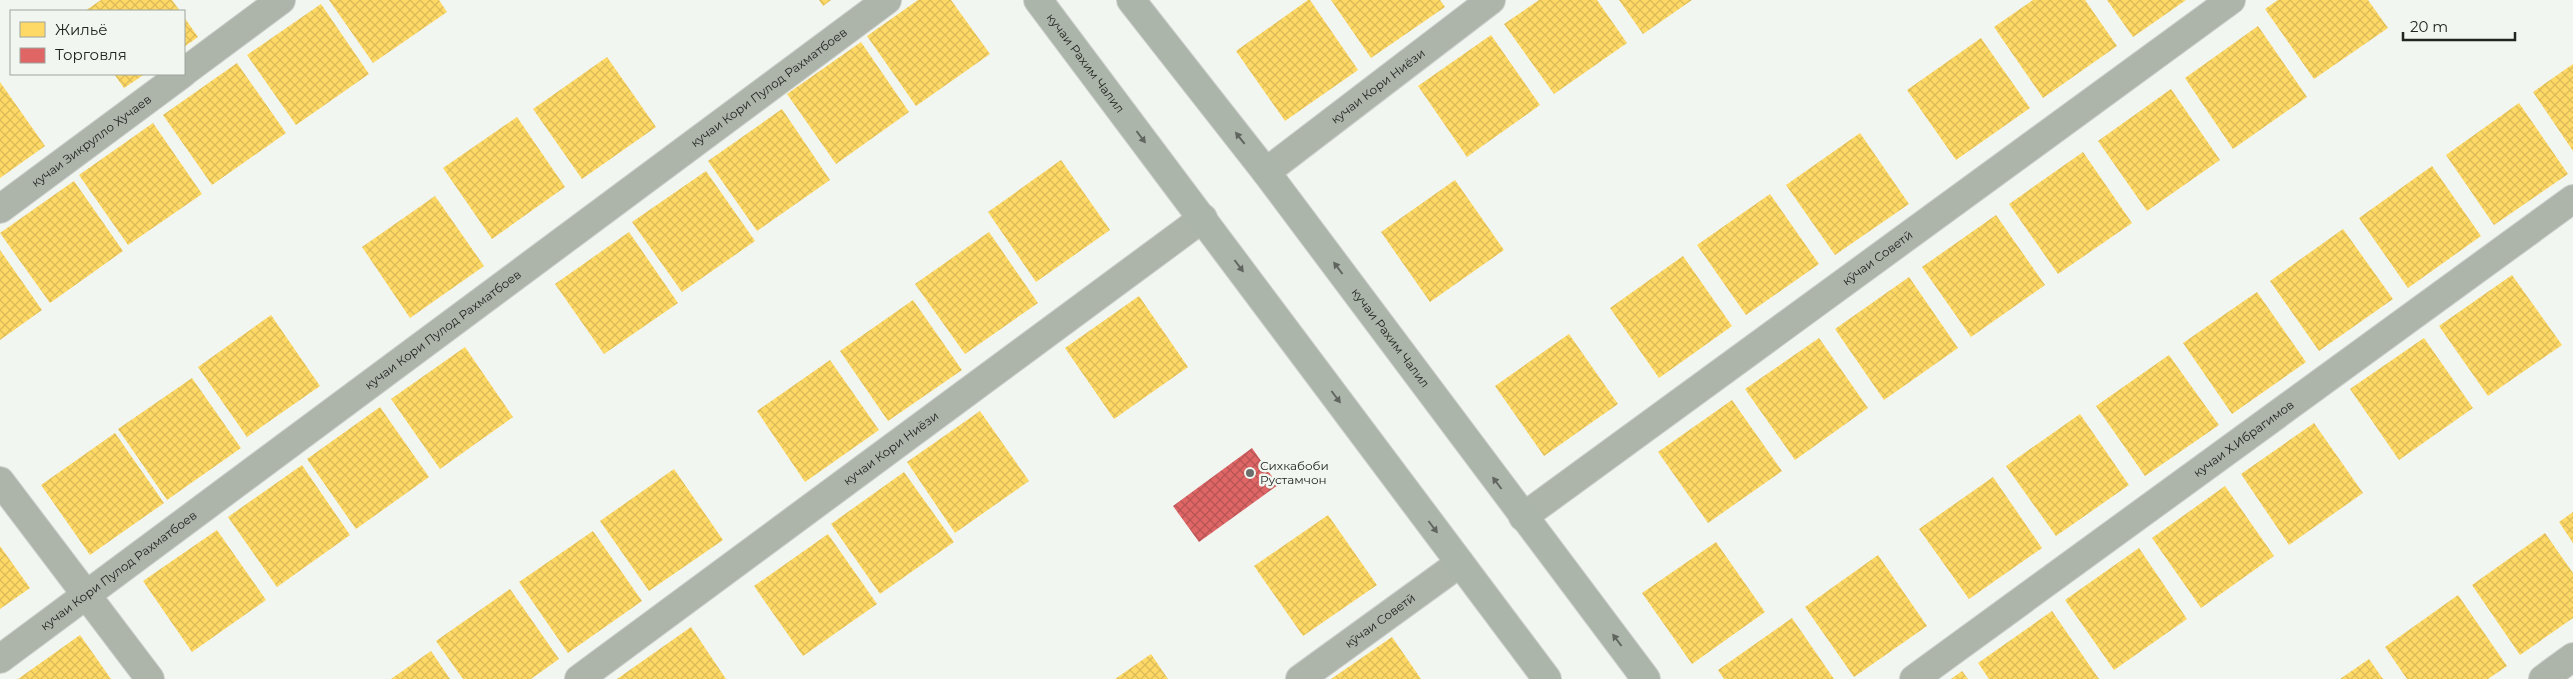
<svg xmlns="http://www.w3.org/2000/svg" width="2573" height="679" viewBox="0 0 2573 679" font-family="Montserrat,sans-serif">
	<defs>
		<pattern id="homes-cross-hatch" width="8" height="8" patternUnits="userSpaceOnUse" patternTransform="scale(1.25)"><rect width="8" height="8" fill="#ffd966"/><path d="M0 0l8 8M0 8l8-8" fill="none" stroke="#daba58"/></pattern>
		<pattern id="shops-cross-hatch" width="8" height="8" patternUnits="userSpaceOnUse" patternTransform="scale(1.25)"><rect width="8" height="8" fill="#e06666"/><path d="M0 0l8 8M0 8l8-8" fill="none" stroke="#b55454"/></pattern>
	</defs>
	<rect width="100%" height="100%" fill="#f2f6f1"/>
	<path fill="url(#homes-cross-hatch)" d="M 101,0 L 172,0 L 180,11 L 85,11 Z
		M 329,0 L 439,0 L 447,12 L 373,63 Z
		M 819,0 L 831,0 L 823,6 Z
		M 918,0 L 951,0 L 990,54 L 916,106 L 867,36 Z
		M 1308,0 L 1310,0 L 1358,70 L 1285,121 L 1236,51 Z
		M 1331,0 L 1440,0 L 1445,7 L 1371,58 Z
		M 1539,0 L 1597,0 L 1627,43 L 1554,94 L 1504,24 Z
		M 1619,0 L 1692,0 L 1643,34 Z
		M 2033,0 L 2085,0 L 2117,46 L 2043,98 L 1994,27 Z
		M 2107,0 L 2186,0 L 2133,37 Z
		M 2278,0 L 2368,0 L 2388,28 L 2314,79 L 2265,9 Z
		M 321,4 L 369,74 L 296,125 L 247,55 Z
		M 184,17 L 198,37 L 184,47 Z
		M 2258,26 L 2307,97 L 2233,149 L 2185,78 Z
		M 1491,35 L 1540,105 L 1467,157 L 1418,86 Z
		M 1981,38 L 2030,108 L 1956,160 L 1907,90 Z
		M 861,42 L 909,112 L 836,164 L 787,94 Z
		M 607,57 L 656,127 L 582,179 L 533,109 Z
		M 237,63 L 286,133 L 212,185 L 163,115 Z
		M 2573,64 L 2573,151 L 2533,92 Z
		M 114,74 L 145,74 L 124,88 Z
		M 0,82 L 45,146 L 0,178 Z
		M 2171,89 L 2220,160 L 2147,211 L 2098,141 Z
		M 2519,103 L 2568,174 L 2494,225 L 2446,155 Z
		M 782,109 L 830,180 L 757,231 L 708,161 Z
		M 517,117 L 565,187 L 492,239 L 443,168 Z
		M 153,123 L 202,194 L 128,245 L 79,175 Z
		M 1860,133 L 1909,204 L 1835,255 L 1786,185 Z
		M 2083,152 L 2132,223 L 2058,274 L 2009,204 Z
		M 1061,160 L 1110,230 L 1036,282 L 988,212 Z
		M 2432,166 L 2481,236 L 2408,288 L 2359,218 Z
		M 706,171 L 755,241 L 682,292 L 632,222 Z
		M 1455,180 L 1504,250 L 1430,302 L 1381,232 Z
		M 74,181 L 123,251 L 50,303 L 0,233 Z
		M 1770,194 L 1819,264 L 1746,315 L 1697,245 Z
		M 435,196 L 484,266 L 410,318 L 362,247 Z
		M 1996,215 L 2045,285 L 1971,337 L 1922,267 Z
		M 2343,229 L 2393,299 L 2319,351 L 2270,281 Z
		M 629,232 L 678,303 L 604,354 L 555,284 Z
		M 989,232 L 1038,303 L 965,354 L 915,284 Z
		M 0,250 L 42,310 L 0,340 Z
		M 1683,256 L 1732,326 L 1659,378 L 1610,308 Z
		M 2512,275 L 2562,345 L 2488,396 L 2439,326 Z
		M 1909,277 L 1958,348 L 1884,400 L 1835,329 Z
		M 2257,292 L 2306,362 L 2232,414 L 2183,343 Z
		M 1139,296 L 1188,367 L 1114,419 L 1065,348 Z
		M 913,300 L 962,370 L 888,421 L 840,351 Z
		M 271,315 L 320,386 L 247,437 L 198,367 Z
		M 1569,334 L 1618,404 L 1544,456 L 1495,386 Z
		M 1819,338 L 1868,408 L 1795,460 L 1745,389 Z
		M 2424,338 L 2473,408 L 2399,460 L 2350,389 Z
		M 465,347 L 513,417 L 440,469 L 391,399 Z
		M 2169,355 L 2219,425 L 2145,476 L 2096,406 Z
		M 830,360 L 879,430 L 805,482 L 757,411 Z
		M 192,378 L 241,448 L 167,500 L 118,429 Z
		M 1732,400 L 1782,471 L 1708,523 L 1658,452 Z
		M 380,407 L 429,477 L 356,529 L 307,459 Z
		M 980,411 L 1029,481 L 955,533 L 907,462 Z
		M 2080,414 L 2129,485 L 2056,536 L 2006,466 Z
		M 2314,423 L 2363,493 L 2289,545 L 2241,474 Z
		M 115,433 L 164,503 L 90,555 L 41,485 Z
		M 302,465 L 350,535 L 277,587 L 228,517 Z
		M 674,469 L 723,540 L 649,591 L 600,521 Z
		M 904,472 L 954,542 L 880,594 L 831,524 Z
		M 1993,477 L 2042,548 L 1969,599 L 1919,529 Z
		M 2225,486 L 2274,556 L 2201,608 L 2152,538 Z
		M 2573,512 L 2573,543 L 2559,522 Z
		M 1328,515 L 1377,585 L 1303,636 L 1254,566 Z
		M 217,530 L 266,600 L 192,652 L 143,581 Z
		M 593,531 L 642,601 L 568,653 L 519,582 Z
		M 2545,533 L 2573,573 L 2573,618 L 2520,655 L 2472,585 Z
		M 828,534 L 877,604 L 803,656 L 754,586 Z
		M 1716,542 L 1765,612 L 1692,664 L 1642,593 Z
		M 0,546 L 30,588 L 0,609 Z
		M 2139,548 L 2187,619 L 2114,670 L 2065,600 Z
		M 1878,555 L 1927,626 L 1854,677 L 1805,607 Z
		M 510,589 L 559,659 L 531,679 L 463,679 L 436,641 Z
		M 2458,595 L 2507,666 L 2488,679 L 2407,679 L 2385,647 Z
		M 2052,611 L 2099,679 L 1989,679 L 1978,663 Z
		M 1792,618 L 1834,679 L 1724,679 L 1718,670 Z
		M 691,627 L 726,679 L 617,679 Z
		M 80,635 L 111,679 L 18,679 Z
		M 1392,637 L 1421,679 L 1331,679 Z
		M 431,651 L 450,679 L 391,679 Z
		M 1151,654 L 1168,679 L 1115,679 Z
		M 2369,659 L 2383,679 L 2340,679 Z
		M 1962,671 L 1968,679 L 1951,679 Z"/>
	<path fill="url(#shops-cross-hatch)" d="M 1252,448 L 1278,485 L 1199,542 L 1173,506 Z"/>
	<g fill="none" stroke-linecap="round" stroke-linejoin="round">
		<g stroke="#cdcfcc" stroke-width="30">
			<g id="street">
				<path d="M 184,72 L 281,0"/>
				<path id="s1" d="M 1266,172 L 1491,0"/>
				<path id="s2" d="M 0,209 L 182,74"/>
				<path d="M 0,481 L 150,679"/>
				<path id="s3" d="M 1523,517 L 2231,0"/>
				<path id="s4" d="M 0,659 L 887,0"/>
				<path id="s5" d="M 579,679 L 1203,218"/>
				<path id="s6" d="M 1300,679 L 1460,563"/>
				<path id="s7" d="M 1914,679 L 2573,199"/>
				<path d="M 2543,679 L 2573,657"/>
			</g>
		</g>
		<g stroke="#cdcfcc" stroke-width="30">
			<g id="secondary">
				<path id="s8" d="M 1038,0 L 1547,679"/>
				<path id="s9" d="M 1131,0 L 1266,172 L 1646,679"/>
			</g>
		</g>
		<use href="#street" stroke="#adb5ab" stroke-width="28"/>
		<use href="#secondary" stroke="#acb5aa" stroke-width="28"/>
	</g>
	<defs><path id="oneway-solid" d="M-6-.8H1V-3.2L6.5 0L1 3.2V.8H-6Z" transform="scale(1.25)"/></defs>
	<g fill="#60655f">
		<use href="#oneway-solid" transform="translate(1141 137) rotate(53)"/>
		<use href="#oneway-solid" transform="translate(1240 138) rotate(-128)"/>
		<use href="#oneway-solid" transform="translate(1239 266) rotate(53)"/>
		<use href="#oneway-solid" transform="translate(1338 268) rotate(-127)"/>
		<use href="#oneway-solid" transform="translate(1336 397) rotate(53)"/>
		<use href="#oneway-solid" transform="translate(1497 483) rotate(-127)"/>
		<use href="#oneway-solid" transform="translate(1433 527) rotate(53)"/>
		<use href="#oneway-solid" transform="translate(1617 640) rotate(-127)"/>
	</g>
	<circle fill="#6b6e6a" stroke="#f1f7f0" stroke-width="2" cx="1250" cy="473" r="5"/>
	<g text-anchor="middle" stroke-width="5" stroke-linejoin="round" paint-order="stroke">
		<g font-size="12" fill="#222421" stroke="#f1f7f0">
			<text dy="4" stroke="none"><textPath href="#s8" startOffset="79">кучаи Рахим Чалил</textPath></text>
			<text dy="4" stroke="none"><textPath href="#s1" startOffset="141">кучаи Кори Ниёзи</textPath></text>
			<text dy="4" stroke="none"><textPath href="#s4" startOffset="958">кучаи Кори Пулод Рахматбоев</textPath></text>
			<text dy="4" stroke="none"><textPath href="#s2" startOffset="114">кучаи Зикрулло Хучаев</textPath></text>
			<text dy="4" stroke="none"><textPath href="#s3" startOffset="439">кӯчаи Советӣ</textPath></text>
			<text dy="4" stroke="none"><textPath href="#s4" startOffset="552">кучаи Кори Пулод Рахматбоев</textPath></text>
			<text dy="4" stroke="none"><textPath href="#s9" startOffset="426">кучаи Рахим Чалил</textPath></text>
			<text dy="4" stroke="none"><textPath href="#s7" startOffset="408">кучаи Х.Ибрагимов</textPath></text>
			<text dy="4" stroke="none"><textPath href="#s5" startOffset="388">кучаи Кори Ниёзи</textPath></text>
			<text dy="4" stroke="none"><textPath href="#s4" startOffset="148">кучаи Кори Пулод Рахматбоев</textPath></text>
			<text dy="4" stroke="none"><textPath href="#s6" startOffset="99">кӯчаи Советӣ</textPath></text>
		</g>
		<g font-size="12" fill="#222421" stroke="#f1f7f0" text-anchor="start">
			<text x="1260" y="470">Сихкабоби<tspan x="1260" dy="14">Рустамчон</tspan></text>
		</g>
	</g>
	<rect x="10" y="10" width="175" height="65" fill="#f1f7f0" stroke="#9ea39d"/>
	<rect x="20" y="22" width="25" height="15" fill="#ffd966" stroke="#9ea39d"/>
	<text x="55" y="35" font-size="15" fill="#222421">Жильё</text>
	<rect x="20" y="48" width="25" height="15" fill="#e06666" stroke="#9ea39d"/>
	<text x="55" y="60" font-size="15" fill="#222421">Торговля</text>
	<path d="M2403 32v8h112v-8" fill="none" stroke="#222421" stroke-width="2.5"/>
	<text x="2410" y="32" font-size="15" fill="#222421" stroke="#f1f7f0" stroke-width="4" paint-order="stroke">20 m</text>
</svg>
